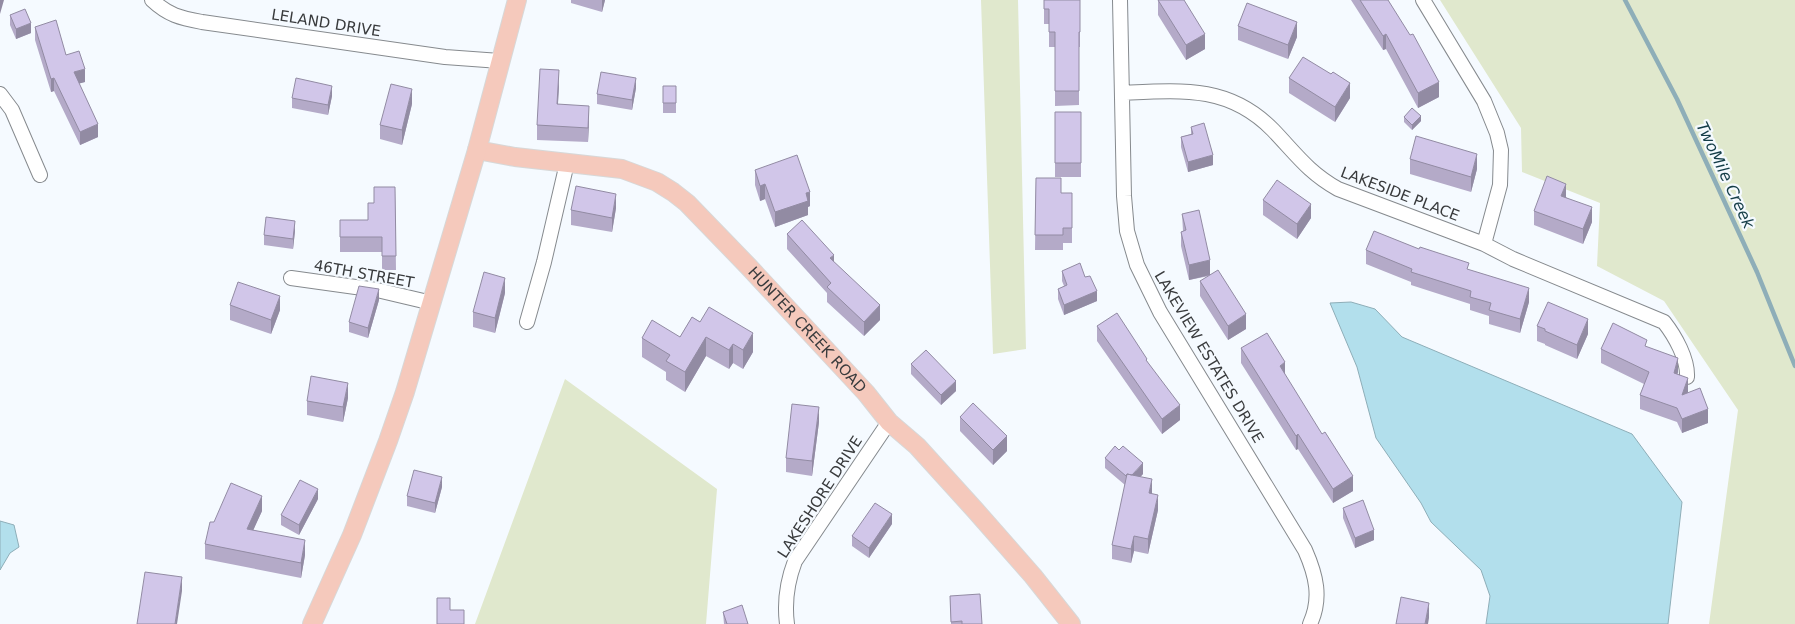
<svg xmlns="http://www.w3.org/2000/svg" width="1795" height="624" viewBox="0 0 1795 624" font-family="'DejaVu Sans',sans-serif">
	<rect width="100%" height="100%" fill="#f5faff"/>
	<path fill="#e0e8cd" d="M 981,0 L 1018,0 L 1026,349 L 993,354 Z
		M 1440,0 L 1795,0 L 1795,624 L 1709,624 L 1738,410 L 1664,301 L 1597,266 L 1600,203 L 1522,172 L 1521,128 Z
		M 565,379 L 717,489 L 706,624 L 475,624 Z"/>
	<path fill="#b2dfec" stroke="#8eaeb8" d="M 1351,302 L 1375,309 L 1402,337 L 1632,434 L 1682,502 L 1668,624 L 1486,624 L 1490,596 L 1481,570 L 1431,522 L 1421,503 L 1376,438 L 1357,367 L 1330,303 Z
		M 0,521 L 14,525 L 19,547 L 10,553 L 0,570 Z"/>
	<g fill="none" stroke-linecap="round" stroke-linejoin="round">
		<path stroke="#8eaeb8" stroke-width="4.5" d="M 1625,0 L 1677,99 L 1757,272 L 1795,366"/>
		<g stroke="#868a8e" stroke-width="16">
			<path id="minor" d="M 152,0 C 168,15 180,18 202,22 L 445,57 L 500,61
				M 1120,0 L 1124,196 L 1127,231 L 1137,265 L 1160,312 L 1305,550 C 1316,575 1322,598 1310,624
				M 1423,0 L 1484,101 L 1497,133 L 1501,150 L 1500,185 L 1484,244
				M 1122,93 C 1181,90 1229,85 1273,130 C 1296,154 1308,172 1338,189 L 1484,244 L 1513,259 L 1664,322 C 1675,336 1688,359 1687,377
				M 0,94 L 12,110 L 40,175
				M 291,278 L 377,290 L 432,303
				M 527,322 L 544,262 L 567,163
				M 787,624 C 784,601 787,582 795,561 L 889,422"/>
		</g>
		<g stroke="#d7d8d8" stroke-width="20">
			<g id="major">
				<path id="s1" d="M 477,150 L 515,157 L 622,169 L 657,182 L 673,192 L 687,203 L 748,266 L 866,393 L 889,422 L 917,446 L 975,510 L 1033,576 L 1071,624"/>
				<path d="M 312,624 L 352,535 L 388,441 L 405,392 L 477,150 L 517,0"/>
			</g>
		</g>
		<use href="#minor" stroke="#fff" stroke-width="14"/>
		<use href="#major" stroke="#f5c9bc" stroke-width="18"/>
	</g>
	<path fill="#b4aac8" d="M 571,0 L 605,0 L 602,12 L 571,3 Z
		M 1044,0 L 1080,0 L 1080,47 L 1079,47 L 1079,105 L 1055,106 L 1055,47 L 1049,47 L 1049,24 L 1044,24 Z
		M 1158,0 L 1205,49 L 1186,60 L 1158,15 Z
		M 1351,0 L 1388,0 L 1439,97 L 1418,108 L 1386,49 L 1383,50 Z
		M 10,15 L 31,33 L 16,39 L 10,25 Z
		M 1238,26 L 1297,37 L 1288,59 L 1238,40 Z
		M 35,27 L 66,55 L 85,82 L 79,83 L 98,137 L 80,145 L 54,91 L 51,92 L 35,40 Z
		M 1289,78 L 1350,98 L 1335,122 L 1289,93 Z
		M 559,85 L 558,104 L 589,121 L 588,142 L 537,140 L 537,125 Z
		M 663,86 L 676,86 L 676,113 L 663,113 Z
		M 636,88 L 632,110 L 597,104 L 597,94 Z
		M 332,96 L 328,115 L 292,108 L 292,98 Z
		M 412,104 L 402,145 L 380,139 L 380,125 Z
		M 1055,112 L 1081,112 L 1081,177 L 1055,177 Z
		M 1404,117 L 1421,121 L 1412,130 L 1404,122 Z
		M 1191,127 L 1213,165 L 1188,172 L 1181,147 L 1181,137 L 1191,134 Z
		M 1410,159 L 1477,169 L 1471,192 L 1410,174 Z
		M 755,170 L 810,206 L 808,207 L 808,215 L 775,227 L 765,199 L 760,201 L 755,185 Z
		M 1036,178 L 1061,193 L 1072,193 L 1072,243 L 1063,243 L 1063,250 L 1035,250 Z
		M 395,187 L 396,270 L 382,270 L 382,252 L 340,252 L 340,220 L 368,220 L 374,203 Z
		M 1566,197 L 1592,222 L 1583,244 L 1534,225 L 1534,211 Z
		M 1263,200 L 1311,218 L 1297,239 L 1263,215 Z
		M 616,208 L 612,232 L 571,225 L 571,210 Z
		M 1182,214 L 1210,275 L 1246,329 L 1228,340 L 1200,296 L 1200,281 L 1209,276 L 1189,280 L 1181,246 L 1181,232 L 1183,231 Z
		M 295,231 L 293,249 L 264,245 L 264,235 Z
		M 787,234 L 834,262 L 880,320 L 864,336 L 827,302 L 827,293 L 787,249 Z
		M 1366,250 L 1469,270 L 1529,302 L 1520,333 L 1489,324 L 1489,316 L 1470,310 L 1470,304 L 1411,285 L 1411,282 L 1366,264 Z
		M 1062,271 L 1085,277 L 1097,301 L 1064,315 L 1058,299 L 1058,289 L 1064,286 L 1062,281 Z
		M 505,293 L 495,333 L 473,327 L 473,312 Z
		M 379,300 L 368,338 L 349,332 L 349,322 Z
		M 230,305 L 280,310 L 271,334 L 230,320 Z
		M 692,317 L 753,352 L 743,369 L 733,363 L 729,369 L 706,356 L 685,392 L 666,380 L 666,372 L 642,357 L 642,338 L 680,337 Z
		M 1097,326 L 1147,361 L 1180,420 L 1162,434 L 1097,341 Z
		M 1537,326 L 1588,334 L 1577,359 L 1545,345 L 1545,344 L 1537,341 Z
		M 1647,347 L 1678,372 L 1677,374 L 1688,392 L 1688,393 L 1708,423 L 1682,433 L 1677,422 L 1640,409 L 1640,395 L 1644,384 L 1601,363 L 1601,349 Z
		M 1241,348 L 1285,375 L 1353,491 L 1333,503 L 1298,449 L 1296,450 L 1241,363 Z
		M 911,364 L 956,391 L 941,405 L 911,374 Z
		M 348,398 L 343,422 L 307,415 L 307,401 Z
		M 960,417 L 1007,451 L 993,465 L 960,431 Z
		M 819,422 L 812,476 L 786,472 L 786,458 Z
		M 1105,458 L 1143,474 L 1140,477 L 1152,494 L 1158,510 L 1148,554 L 1134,551 L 1131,563 L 1112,559 L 1112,545 L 1125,485 L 1105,468 Z
		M 442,487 L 435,513 L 407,506 L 407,496 Z
		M 318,499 L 299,535 L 281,525 L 281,515 Z
		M 1343,508 L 1374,540 L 1355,548 L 1343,518 Z
		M 262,511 L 253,530 L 305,555 L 301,578 L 205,559 L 205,544 L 214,522 Z
		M 892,524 L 869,558 L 852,546 L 852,536 Z
		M 950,596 L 982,624 L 951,624 Z
		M 723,612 L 748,624 L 724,624 Z"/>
	<path fill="#928ba3" d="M 0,0 L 4,0 L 0,14 Z
		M 602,0 L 605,0 L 602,12 Z
		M 1297,22 L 1297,37 L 1288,59 L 1288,45 Z
		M 31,23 L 31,33 L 16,39 L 16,29 Z
		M 1205,34 L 1205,49 L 1186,60 L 1186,45 Z
		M 1386,34 L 1386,49 L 1383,50 L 1383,36 Z
		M 85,69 L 85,82 L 74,85 L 74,72 Z
		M 559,70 L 559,85 L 557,119 L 557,104 Z
		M 54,78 L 54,91 L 51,92 L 51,79 Z
		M 636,78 L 636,88 L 632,110 L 632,100 Z
		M 1439,82 L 1439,97 L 1418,108 L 1418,93 Z
		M 1350,83 L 1350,98 L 1335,122 L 1335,107 Z
		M 332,86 L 332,96 L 328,115 L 328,105 Z
		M 412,89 L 412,104 L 402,145 L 402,130 Z
		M 589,106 L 589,121 L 588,142 L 588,128 Z
		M 1421,116 L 1421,121 L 1412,130 L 1412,125 Z
		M 98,124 L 98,137 L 80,145 L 80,132 Z
		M 1477,154 L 1477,169 L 1471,192 L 1471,177 Z
		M 1213,155 L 1213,165 L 1188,172 L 1188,162 Z
		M 765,184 L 765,199 L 760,201 L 760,186 Z
		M 1566,184 L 1566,199 L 1561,196 Z
		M 810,192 L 810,206 L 808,207 L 808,215 L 775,227 L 775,212 L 806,193 Z
		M 616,194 L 616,208 L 612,232 L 612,218 Z
		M 1311,204 L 1311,218 L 1297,239 L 1297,224 Z
		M 1592,207 L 1592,222 L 1583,244 L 1583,229 Z
		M 295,221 L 295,231 L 293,249 L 293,239 Z
		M 834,255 L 834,270 L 830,258 Z
		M 1210,260 L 1210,275 L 1189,280 L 1189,265 Z
		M 505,278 L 505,293 L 495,333 L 495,318 Z
		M 1529,288 L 1529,302 L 1520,333 L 1520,319 Z
		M 379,289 L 379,300 L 368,338 L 368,328 Z
		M 1097,291 L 1097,301 L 1064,315 L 1064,305 Z
		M 280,296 L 280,310 L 271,334 L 271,320 Z
		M 880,305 L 880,320 L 864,336 L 864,322 Z
		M 1246,314 L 1246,329 L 1228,340 L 1228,326 Z
		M 1588,319 L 1588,334 L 1577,359 L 1577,345 Z
		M 753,333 L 753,352 L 743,369 L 743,350 Z
		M 706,337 L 706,356 L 685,392 L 685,372 Z
		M 733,344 L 733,363 L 729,369 L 729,350 Z
		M 1678,358 L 1678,372 L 1674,387 L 1674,373 Z
		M 1285,362 L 1285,377 L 1280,366 Z
		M 1688,378 L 1688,392 L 1682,409 L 1682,395 Z
		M 956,381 L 956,391 L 941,405 L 941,395 Z
		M 348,383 L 348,398 L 343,422 L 343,407 Z
		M 1180,405 L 1180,420 L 1162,434 L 1162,419 Z
		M 819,407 L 819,422 L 812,476 L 812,461 Z
		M 1708,409 L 1708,423 L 1682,433 L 1682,419 Z
		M 1298,434 L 1298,449 L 1296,450 L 1296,436 Z
		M 1007,436 L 1007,451 L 993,465 L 993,450 Z
		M 1143,463 L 1143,474 L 1129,489 L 1129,479 Z
		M 1353,476 L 1353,491 L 1333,503 L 1333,489 Z
		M 442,477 L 442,487 L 435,513 L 435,503 Z
		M 1152,479 L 1152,494 L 1149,493 Z
		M 318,489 L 318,499 L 299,535 L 299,525 Z
		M 1158,495 L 1158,510 L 1148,554 L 1148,539 Z
		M 262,496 L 262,511 L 247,544 L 247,529 Z
		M 892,514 L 892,524 L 869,558 L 869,548 Z
		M 1374,530 L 1374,540 L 1355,548 L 1355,538 Z
		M 1134,536 L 1134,551 L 1131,563 L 1131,549 Z
		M 305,540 L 305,555 L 301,578 L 301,563 Z
		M 182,577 L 182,591 L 177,624 L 175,624 Z
		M 1429,603 L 1429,618 L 1428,624 L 1425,624 Z"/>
	<path fill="#d1c6e9" stroke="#928ba3" d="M 1044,0 L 1080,0 L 1080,32 L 1079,32 L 1079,91 L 1055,91 L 1055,32 L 1049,32 L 1049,9 L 1044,9 Z
		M 1158,0 L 1184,0 L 1205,34 L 1186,45 Z
		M 1360,0 L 1388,0 L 1410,35 L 1413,34 L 1439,82 L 1418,93 L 1386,34 L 1383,36 Z
		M 1247,3 L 1297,22 L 1288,45 L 1238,26 Z
		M 25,9 L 31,23 L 16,29 L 10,15 Z
		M 56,20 L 66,55 L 79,51 L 85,69 L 74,72 L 98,124 L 80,132 L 54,78 L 51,79 L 35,27 Z
		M 1303,57 L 1331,74 L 1333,72 L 1350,83 L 1335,107 L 1289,78 Z
		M 540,69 L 559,70 L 557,104 L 589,106 L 588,128 L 537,125 Z
		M 601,72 L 636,78 L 632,100 L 597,94 Z
		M 296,78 L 332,86 L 328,105 L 292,98 Z
		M 391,84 L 412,89 L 402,130 L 380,125 Z
		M 663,86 L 676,86 L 676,103 L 663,103 Z
		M 1412,108 L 1421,116 L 1412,125 L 1404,117 Z
		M 1055,112 L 1081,112 L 1081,163 L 1055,163 Z
		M 1204,123 L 1213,155 L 1188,162 L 1181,137 L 1193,134 L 1191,127 Z
		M 1416,136 L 1477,154 L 1471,177 L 1410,159 Z
		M 797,155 L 810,192 L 806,193 L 808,201 L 775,212 L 765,184 L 760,186 L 755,170 Z
		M 1547,176 L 1566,184 L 1561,196 L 1592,207 L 1583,229 L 1534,211 Z
		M 1036,178 L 1061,178 L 1061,193 L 1072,193 L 1072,228 L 1063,228 L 1063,235 L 1035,235 Z
		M 1277,180 L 1311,204 L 1297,224 L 1263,200 Z
		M 576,186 L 616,194 L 612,218 L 571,210 Z
		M 374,187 L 395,187 L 396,256 L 382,256 L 382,237 L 340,237 L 340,220 L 368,220 L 368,203 L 374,203 Z
		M 1199,210 L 1210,260 L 1189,265 L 1181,232 L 1186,230 L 1182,214 Z
		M 266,217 L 295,221 L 293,239 L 264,235 Z
		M 802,220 L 834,255 L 830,258 L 880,305 L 864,322 L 827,287 L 831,283 L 787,234 Z
		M 1374,231 L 1419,249 L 1420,247 L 1469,263 L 1467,269 L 1529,288 L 1520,319 L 1489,310 L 1491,303 L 1470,297 L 1471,291 L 1411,272 L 1412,269 L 1366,250 Z
		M 1080,263 L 1085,277 L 1090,276 L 1097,291 L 1064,305 L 1058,289 L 1067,285 L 1062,271 Z
		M 1218,270 L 1246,314 L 1228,326 L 1200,281 Z
		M 484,272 L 505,278 L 495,318 L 473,312 Z
		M 238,282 L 280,296 L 271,320 L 230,305 Z
		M 359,286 L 379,289 L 368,328 L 349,322 Z
		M 1548,302 L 1588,319 L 1577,345 L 1545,331 L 1545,329 L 1537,326 Z
		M 709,307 L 753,333 L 743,350 L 733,344 L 729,350 L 706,337 L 685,372 L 666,361 L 670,355 L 642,338 L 652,320 L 680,337 L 692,317 L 700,322 Z
		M 1117,313 L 1147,359 L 1146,360 L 1180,405 L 1162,419 L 1097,326 Z
		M 1613,323 L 1647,340 L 1645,346 L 1678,358 L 1674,373 L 1688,378 L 1682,395 L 1700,388 L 1708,409 L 1682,419 L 1677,408 L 1640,395 L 1649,372 L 1601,349 Z
		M 1267,333 L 1285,362 L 1280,366 L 1322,434 L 1325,432 L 1353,476 L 1333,489 L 1298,434 L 1296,436 L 1241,348 Z
		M 926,350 L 956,381 L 941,395 L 911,364 Z
		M 311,376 L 348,383 L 343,407 L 307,401 Z
		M 973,403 L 1007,436 L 993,450 L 960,417 Z
		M 792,404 L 819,407 L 812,461 L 786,458 Z
		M 1115,446 L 1119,450 L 1123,446 L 1143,463 L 1132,475 L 1127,474 L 1126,476 L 1105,458 Z
		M 414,470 L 442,477 L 435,503 L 407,496 Z
		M 1127,474 L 1152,479 L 1149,493 L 1158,495 L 1148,539 L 1134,536 L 1131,549 L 1112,545 Z
		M 300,480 L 318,489 L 299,525 L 281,515 Z
		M 231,483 L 262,496 L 247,529 L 305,540 L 301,563 L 205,544 L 210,522 L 214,522 Z
		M 1363,500 L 1374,530 L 1355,538 L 1343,508 Z
		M 875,503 L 892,514 L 869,548 L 852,536 Z
		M 145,572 L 182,577 L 175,624 L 137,624 Z
		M 980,594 L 982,624 L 962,624 L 962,621 L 951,622 L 950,596 Z
		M 1401,597 L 1429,603 L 1425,624 L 1396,624 Z
		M 437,598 L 450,598 L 450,610 L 464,610 L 464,624 L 437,624 Z
		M 742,605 L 748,624 L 727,624 L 723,612 Z"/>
	<g text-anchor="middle" stroke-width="4.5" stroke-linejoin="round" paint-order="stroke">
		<g font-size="15" fill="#393b3d" stroke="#f5faff">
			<text transform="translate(326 23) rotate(9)" y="5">LELAND DRIVE</text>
			<text transform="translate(1400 194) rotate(21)" y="5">LAKESIDE PLACE</text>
			<text transform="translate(364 274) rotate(10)" y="5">46TH STREET</text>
			<text dy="5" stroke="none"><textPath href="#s1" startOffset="395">HUNTER CREEK ROAD</textPath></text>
			<text transform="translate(1209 357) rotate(59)" y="5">LAKEVIEW ESTATES DRIVE</text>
			<text transform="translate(820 497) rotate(-57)" y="5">LAKESHORE DRIVE</text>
		</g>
		<g font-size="16" font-style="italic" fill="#143d47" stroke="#f5faff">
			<text transform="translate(1726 175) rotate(65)" y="6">TwoMile Creek</text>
		</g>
	</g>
</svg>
